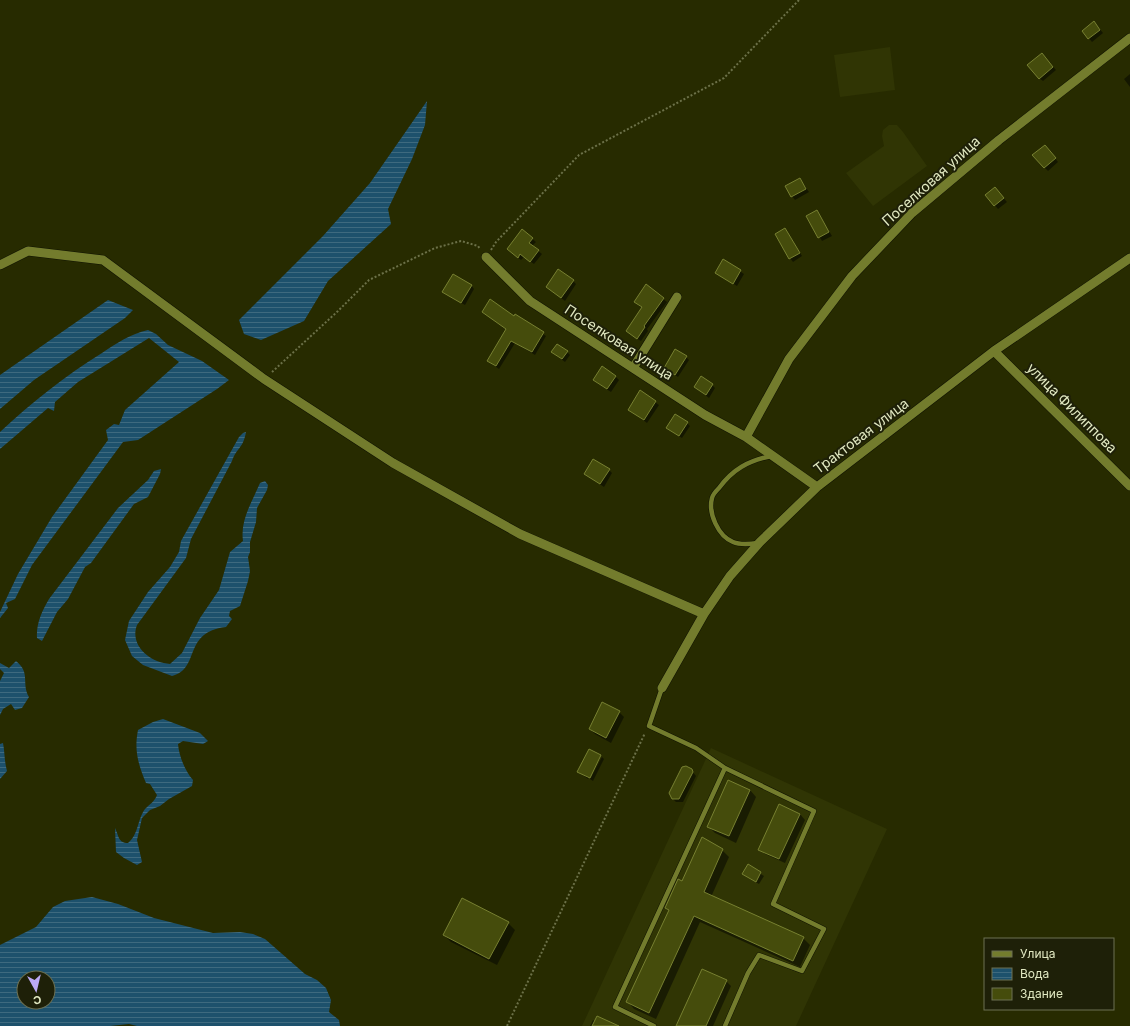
<svg xmlns="http://www.w3.org/2000/svg" width="1130" height="1026" viewBox="0 0 1130 1026" font-family="Inter,sans-serif">
	<defs>
		<pattern id="water-rules" width="6" height="5" patternUnits="userSpaceOnUse"><rect width="6" height="5" fill="#1d516c"/><path d="M0 2.5h6" fill="none" stroke="#3e6a7f"/></pattern>
	</defs>
	<rect width="100%" height="100%" fill="#272b00"/>
	<path fill="#303504" d="M 890,47 L 895,90 L 840,97 L 834,55 Z
		M 889,125 L 897,125 L 903,132 L 927,166 L 873,206 L 846,173 L 884,146 L 882,136 L 883,130 Z
		M 711,748 L 887,829 L 796,1026 L 582,1026 Z"/>
	<path fill="url(#water-rules)" fill-rule="evenodd" d="M 427,101 L 425,125 L 412,159 L 388,209 L 391,224 L 328,281 L 304,321 L 261,340 L 244,334 L 239,320 L 323,236 L 370,183 Z
		M 108,300 L 133,310 L 125,318 L 34,380 L 0,409 L 0,375 Z
		M 148,330 L 156,334 L 168,345 L 202,361 L 229,380 L 217,389 L 138,440 L 123,442 L 32,565 L 15,599 L 6,603 L 8,608 L 0,618 L 0,612 L 18,574 L 52,517 L 108,440 L 106,430 L 114,424 L 119,425 L 125,410 L 179,362 L 149,338 L 78,382 L 55,402 L 54,411 L 48,408 L 0,449 L 0,432 C 32,402 65,376 102,353 C 117,343 130,334 148,330 Z
		M 246,432 C 243,449 237,447 232,461 L 191,539 L 186,558 L 137,625 C 129,646 151,663 170,664 L 182,653 L 200,618 L 219,590 L 230,552 L 243,541 C 240,520 252,502 260,483 L 265,481 L 268,485 L 267,490 L 257,508 L 256,522 L 250,542 L 250,552 L 248,557 L 250,571 L 248,581 L 240,606 L 230,611 L 229,616 L 232,619 L 226,627 C 182,632 201,669 172,676 L 143,665 L 132,656 L 125,640 L 129,621 L 148,592 L 170,567 L 179,552 L 181,541 L 239,437 L 243,433 Z
		M 161,469 L 160,474 L 148,497 L 134,504 L 91,563 L 85,567 L 68,599 L 57,612 L 42,641 L 37,638 C 36,624 42,611 49,599 L 118,508 L 148,480 L 154,471 Z
		M 16,661 C 31,673 21,683 29,697 L 22,708 L 15,710 L 11,704 L 3,709 L 0,715 L 0,681 L 4,673 L 0,669 L 0,663 L 9,668 Z
		M 163,719 L 200,733 L 208,741 L 203,744 L 183,741 L 178,744 C 179,756 185,771 193,780 L 192,786 L 169,799 L 160,806 L 150,810 L 142,818 L 137,840 L 142,862 L 137,865 L 124,858 L 116,852 L 115,828 C 119,836 118,843 128,843 C 139,834 137,820 145,809 C 150,804 155,801 157,795 L 150,784 L 146,783 C 138,764 134,750 138,730 L 153,722 Z
		M 3,743 C 5,753 4,760 7,771 L 0,779 L 0,744 Z
		M 92,897 L 118,904 L 154,918 L 213,933 L 240,932 L 253,934 L 265,939 L 305,974 L 317,980 L 326,988 L 331,1000 L 329,1012 L 339,1020 L 340,1026 L 137,1026 L 129,1024 L 110,1026 L 0,1026 L 0,945 L 36,927 L 53,907 L 65,901 ZM 24,978 L 48,978 L 48,1002 L 24,1002 Z"/>
	<path fill="#0007" d="M 1097,26 L 1103,33 L 1092,42 L 1083,31 Z
		M 1045,58 L 1056,70 L 1043,81 L 1039,78 Z
		M 1130,74 L 1130,87 L 1124,79 Z
		M 1048,149 L 1058,162 L 1048,171 L 1044,167 Z
		M 800,179 L 809,192 L 795,200 L 792,196 Z
		M 998,192 L 1007,202 L 998,209 L 986,195 Z
		M 817,211 L 832,236 L 822,241 L 807,216 Z
		M 785,229 L 802,256 L 793,262 L 790,258 Z
		M 522,230 L 536,242 L 532,246 L 542,254 L 534,264 L 524,257 L 521,260 L 511,252 Z
		M 723,260 L 744,274 L 737,286 L 716,273 Z
		M 573,281 L 576,284 L 565,301 L 547,287 Z
		M 471,285 L 474,289 L 465,305 L 447,295 Z
		M 647,286 L 667,302 L 647,329 L 648,331 L 641,341 L 630,334 L 643,308 L 638,305 Z
		M 514,317 L 546,336 L 535,355 L 515,343 L 499,369 L 488,361 Z
		M 552,352 L 567,352 L 570,355 L 565,362 Z
		M 686,357 L 689,360 L 678,377 L 665,368 Z
		M 616,377 L 619,380 L 611,392 L 597,383 Z
		M 712,385 L 715,388 L 709,398 L 695,387 Z
		M 641,392 L 659,405 L 647,423 L 629,409 Z
		M 687,423 L 690,426 L 682,438 L 671,431 Z
		M 609,470 L 612,473 L 604,487 L 585,474 Z
		M 619,712 L 624,717 L 611,743 L 595,734 L 590,729 Z
		M 600,756 L 588,779 L 579,772 Z
		M 602,757 L 604,759 L 593,781 L 590,779 Z
		M 691,770 L 696,776 L 683,802 L 676,802 L 673,799 Z
		M 750,790 L 756,797 L 736,843 L 715,833 L 708,826 Z
		M 800,814 L 805,820 L 785,863 L 765,854 L 760,849 Z
		M 722,850 L 729,857 L 711,897 L 803,938 L 810,945 L 800,967 L 700,922 L 656,1019 L 634,1009 L 628,1002 L 669,911 L 666,908 L 683,882 Z
		M 748,866 L 764,876 L 759,884 L 747,877 Z
		M 508,923 L 515,930 L 497,965 L 451,942 L 444,935 Z
		M 726,981 L 731,986 L 713,1026 L 677,1026 Z
		M 593,1020 L 595,1021 L 614,1026 L 590,1026 Z"/>
	<path fill="#454c0c" stroke="#778031" d="M 1094,21 L 1100,30 L 1088,39 L 1082,31 Z
		M 1042,53 L 1053,67 L 1039,79 L 1027,65 Z
		M 1045,145 L 1056,158 L 1044,168 L 1032,155 Z
		M 800,178 L 806,189 L 791,197 L 785,186 Z
		M 995,187 L 1004,198 L 994,206 L 985,195 Z
		M 817,210 L 829,232 L 818,238 L 806,216 Z
		M 785,228 L 800,253 L 789,259 L 775,234 Z
		M 522,229 L 533,238 L 529,243 L 539,250 L 530,262 L 520,254 L 518,258 L 507,249 Z
		M 723,259 L 741,270 L 733,284 L 715,273 Z
		M 558,269 L 574,280 L 561,298 L 546,287 Z
		M 453,274 L 472,285 L 461,303 L 442,292 Z
		M 646,284 L 664,298 L 644,326 L 645,327 L 637,339 L 626,331 L 642,307 L 634,302 Z
		M 490,299 L 514,316 L 515,314 L 544,332 L 532,352 L 511,341 L 496,366 L 487,361 L 506,329 L 482,312 Z
		M 557,344 L 568,351 L 562,359 L 551,352 Z
		M 675,349 L 687,356 L 675,375 L 664,368 Z
		M 602,366 L 616,376 L 607,389 L 593,380 Z
		M 701,376 L 713,384 L 706,395 L 694,387 Z
		M 640,390 L 656,401 L 644,420 L 628,410 Z
		M 675,414 L 688,422 L 679,436 L 666,428 Z
		M 593,459 L 610,469 L 600,484 L 584,474 Z
		M 602,702 L 620,711 L 606,738 L 589,729 Z
		M 589,749 L 601,755 L 590,778 L 577,772 Z
		M 686,766 L 692,769 L 693,772 L 679,799 L 672,799 L 669,793 L 682,767 Z
		M 728,780 L 750,790 L 729,836 L 707,827 Z
		M 779,804 L 800,814 L 779,859 L 758,850 Z
		M 702,837 L 723,849 L 704,892 L 804,937 L 793,961 L 694,916 L 649,1013 L 626,1002 L 669,910 L 665,908 L 678,879 L 682,881 Z
		M 748,864 L 761,872 L 756,882 L 742,874 Z
		M 462,898 L 509,922 L 489,959 L 443,935 Z
		M 702,969 L 727,980 L 706,1026 L 676,1026 Z
		M 597,1016 L 619,1026 L 592,1026 Z"/>
	<g fill="none" stroke-linecap="round" stroke-linejoin="round">
		<g stroke="#101300" stroke-width="5.5">
			<path id="lane" d="M 758,543 C 751,544 740,545 733,542 C 718,536 708,513 712,498 C 713,494 717,490 719,488 C 733,469 748,461 771,456
				M 662,688 L 649,726 L 696,748 L 725,768 L 814,811 L 773,904 L 824,929 L 802,971 L 759,955 L 748,973 L 725,1026
				M 654,1026 L 615,1007 L 725,768"/>
		</g>
		<g stroke="#101300" stroke-width="10">
			<path id="street" d="M 486,257 L 530,301 L 705,415 L 746,437 L 817,487
				M 0,265 L 28,251 L 103,260 L 264,379 L 393,463 L 520,534 L 704,614
				M 994,351 L 1130,486
				M 633,368 L 677,297
				M 746,437 L 789,359 L 852,276 L 912,213 L 999,140 L 1130,38
				M 662,688 L 704,614 L 730,576 L 760,542 L 817,487 L 994,351 L 1130,258"/>
		</g>
		<path stroke="#6c7148" stroke-width="2" stroke-dasharray="2 2" stroke-linecap="butt" d="M 491,250 L 496,242 L 579,155 L 724,78 L 799,0
			M 272,372 L 338,311 L 369,280 L 435,248 L 461,241 L 478,246 L 480,249
			M 507,1026 L 645,733"/>
		<use href="#lane" stroke="#737c2d" stroke-width="4.5"/>
		<use href="#street" stroke="#737c2d" stroke-width="9"/>
	</g>
	<g text-anchor="middle" stroke-width="4" stroke-linejoin="round" paint-order="stroke">
		<g font-size="14" fill="#e1e8c1" stroke="#1e2008">
			<text transform="translate(931 181) rotate(-42)" y="5">Поселковая улица</text>
			<text transform="translate(619 342) rotate(33)" y="5">Поселковая улица</text>
			<text transform="translate(1072 408) rotate(45)" y="5">улица Филиппова</text>
			<text transform="translate(861 436) rotate(-37)" y="5">Трактовая улица</text>
		</g>
	</g>
	<rect x="984" y="938" width="130" height="72" fill="#1e2008" stroke="#6c7052"/>
	<rect x="992" y="951" width="20" height="6" fill="#737c2d" stroke="#6c7052"/>
	<text x="1020" y="958" font-size="12" fill="#e1e8c1">Улица</text>
	<rect x="992" y="968" width="20" height="12" fill="url(#water-rules)" stroke="#6c7052"/>
	<text x="1020" y="978" font-size="12" fill="#e1e8c1">Вода</text>
	<rect x="992" y="988" width="20" height="12" fill="#454c0c" stroke="#6c7052"/>
	<text x="1020" y="998" font-size="12" fill="#e1e8c1">Здание</text>
	<g transform="translate(36 990) rotate(172)"><circle r="19" fill="#1e2008" stroke="#6c7052"/>
	<path d="M0-3L7 15L0 10L-7 15Z" fill="#bca9f5"/>
	<text y="-6" font-size="11" font-weight="bold" text-anchor="middle" fill="#e1e8c1">С</text>
	</g>
</svg>
